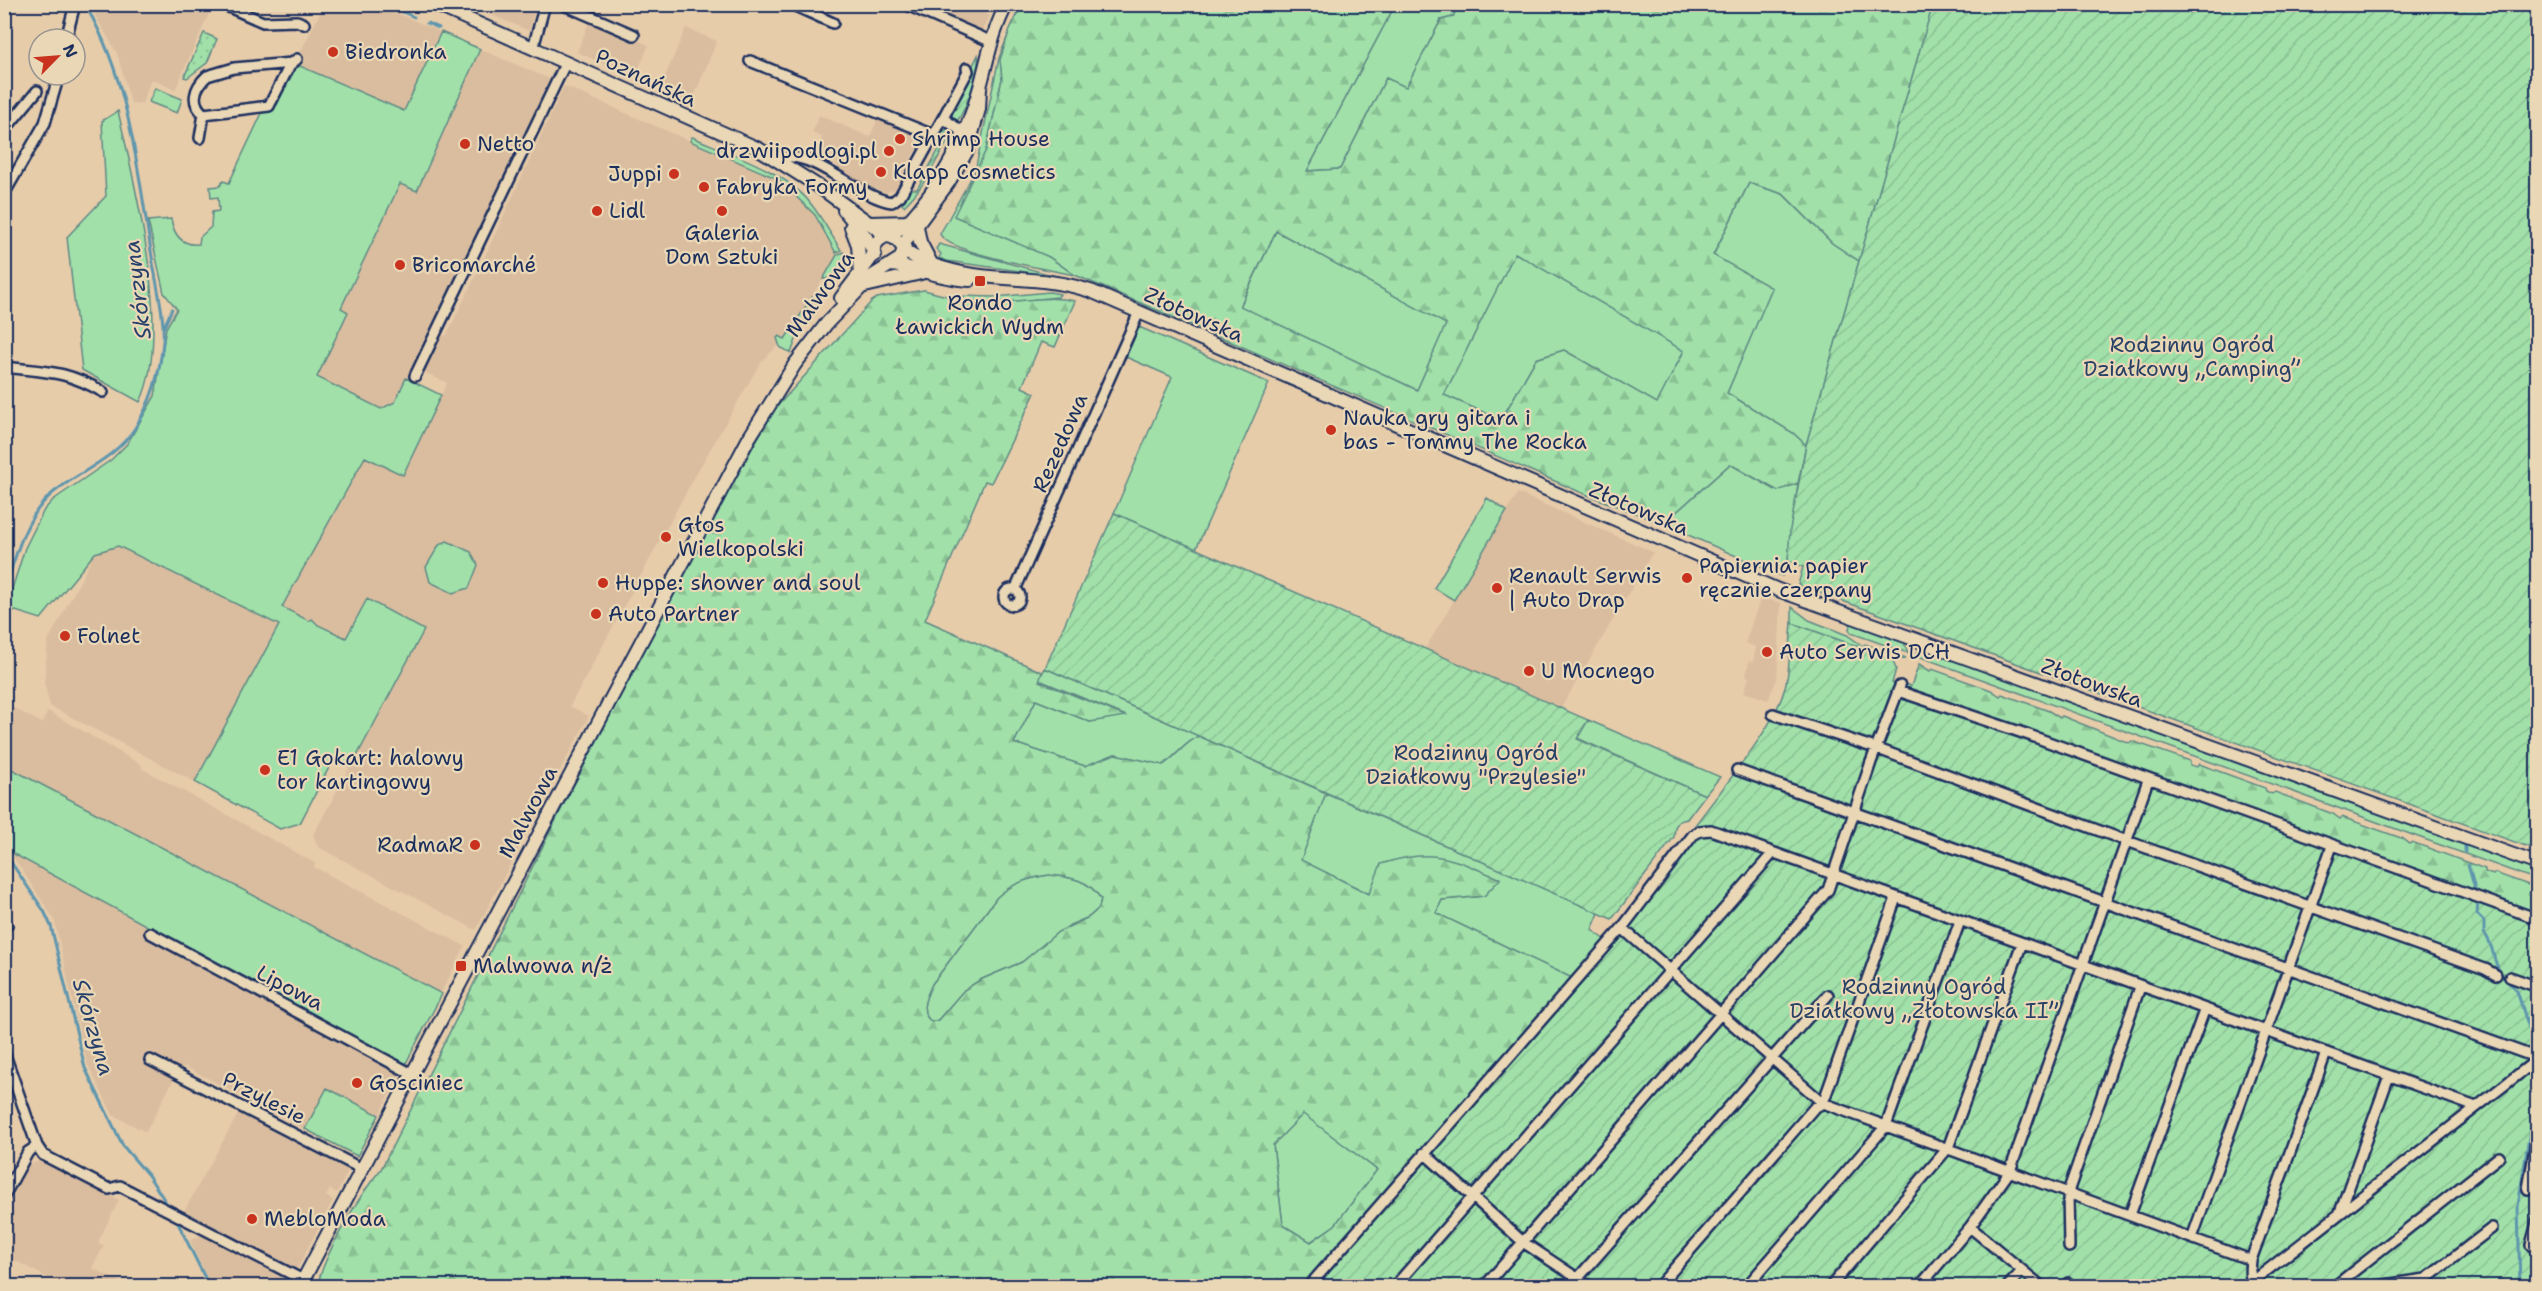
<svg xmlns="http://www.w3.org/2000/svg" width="2542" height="1291" viewBox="0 0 2542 1291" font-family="'Shantell Sans',sans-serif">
	<defs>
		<pattern id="forest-firs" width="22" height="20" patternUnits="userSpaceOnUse" patternTransform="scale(1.5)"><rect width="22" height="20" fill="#a1e1a9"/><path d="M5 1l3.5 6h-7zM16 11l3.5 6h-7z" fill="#8ac194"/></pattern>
		<pattern id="park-dots" width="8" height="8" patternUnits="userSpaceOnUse" patternTransform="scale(1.5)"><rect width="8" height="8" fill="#a1e1a9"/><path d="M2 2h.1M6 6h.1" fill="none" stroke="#8ac194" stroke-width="1.8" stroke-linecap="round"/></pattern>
		<pattern id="garden-furrows" width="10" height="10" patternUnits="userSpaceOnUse" patternTransform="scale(1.5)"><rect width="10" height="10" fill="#a1e1a9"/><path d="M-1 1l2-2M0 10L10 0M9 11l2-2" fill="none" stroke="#8ac194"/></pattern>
	</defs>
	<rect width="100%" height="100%" fill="#e7ccaa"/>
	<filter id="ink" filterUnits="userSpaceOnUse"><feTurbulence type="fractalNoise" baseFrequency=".0167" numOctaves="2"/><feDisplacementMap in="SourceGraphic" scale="12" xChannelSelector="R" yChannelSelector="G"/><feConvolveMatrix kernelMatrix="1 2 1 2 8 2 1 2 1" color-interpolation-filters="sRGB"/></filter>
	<g filter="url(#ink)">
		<path fill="#dabd9f" d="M 206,4 L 212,7 L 175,90 L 151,79 L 142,104 L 131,103 L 117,53 L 89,5 Z
			M 324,5 L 377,5 L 441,32 L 404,112 L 300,66 L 306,63 L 297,59 Z
			M 469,5 L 536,4 L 536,5 L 529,31 Z
			M 917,5 L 970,5 L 990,16 L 981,32 Z
			M 590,20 L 649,45 L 635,77 L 577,52 Z
			M 686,28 L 717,41 L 690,106 L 658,92 Z
			M 480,49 L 552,80 L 407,379 L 395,402 L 381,409 L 317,377 L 348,312 L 341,308 L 400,183 L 417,190 Z
			M 564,86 L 777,179 L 815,215 L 838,255 L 785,339 L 762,361 L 754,374 L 700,467 L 570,706 L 589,716 L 476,930 L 318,847 L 313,835 L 424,630 L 346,638 L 318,625 L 312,619 L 309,621 L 282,607 L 365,457 L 403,475 L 447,383 L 424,372 L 442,335 L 446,336 L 477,273 Z
			M 819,115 L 870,137 L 879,115 L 924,135 L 895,189 L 885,193 L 856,180 L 840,171 L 836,163 L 815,153 L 822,137 L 812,133 Z
			M 1518,493 L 1653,552 L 1561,708 L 1425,649 Z
			M 118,546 L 279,625 L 195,782 L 50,706 L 44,683 L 48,641 L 95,553 Z
			M 1761,597 L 1781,603 L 1777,679 L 1768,700 L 1744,692 L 1749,677 L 1746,676 L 1749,661 L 1753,662 L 1756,647 L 1745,643 Z
			M 4,703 L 42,723 L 48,711 L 142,765 L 141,768 L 315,863 L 314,867 L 465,946 L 441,993 L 5,765 Z
			M 10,852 L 153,929 L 149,937 L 400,1074 L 379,1115 L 327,1088 L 305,1129 L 184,1066 L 182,1069 L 148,1051 L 143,1061 L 175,1077 L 146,1132 L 113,1115 L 87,1063 L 54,919 Z
			M 239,1112 L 349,1169 L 337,1193 L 330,1189 L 326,1196 L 333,1200 L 297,1269 L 289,1269 L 183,1213 Z
			M 39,1161 L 119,1200 L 98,1242 L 104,1246 L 92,1268 L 128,1286 L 63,1286 L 5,1255 L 5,1210 L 27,1166 Z
			M 207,1233 L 279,1272 L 291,1281 L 288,1286 L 210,1286 L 190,1240 Z"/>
		<path fill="#a1e1a9" stroke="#5e8884" stroke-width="1.5" d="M 1020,5 L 1001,60 L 1002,79 L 986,150 L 977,172 L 1049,257 L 1075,275 C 1052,270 947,253 940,234 L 975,171 L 999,58 Z
			M 1395,5 L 1459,5 L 1453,17 L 1441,20 L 1406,88 L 1386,78 L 1340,169 L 1307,171 Z
			M 441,32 L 480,49 L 417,191 L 400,184 L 341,308 L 348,312 L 317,377 L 381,409 L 395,402 L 406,378 L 441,395 L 403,475 L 365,457 L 282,607 L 309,621 L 312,619 L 318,625 L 346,638 L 367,599 L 424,630 L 351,767 L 334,758 L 300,823 L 280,829 L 195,782 L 279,625 L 118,546 L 95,553 L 41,619 L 6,608 L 25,548 L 44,510 L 53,500 L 111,460 L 127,444 L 155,396 L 166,328 L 177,309 L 164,293 L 148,221 L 171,219 C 174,235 182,246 199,244 L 200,237 L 211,227 L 212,212 L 219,211 L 218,197 L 211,198 L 210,187 L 220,186 L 223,181 L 229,183 L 263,111 L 277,105 L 293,70 L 300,66 L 404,111 Z
			M 155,88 L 182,99 L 177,113 L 149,102 Z
			M 118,111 C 135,185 173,334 140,402 L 82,370 L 67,237 L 106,196 L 102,121 Z
			M 692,137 C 729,153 786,171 811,204 C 822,218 831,235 841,250 L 836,253 L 815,215 L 778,179 L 690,141 Z
			M 1749,183 L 1783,194 L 1832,243 L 1859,261 L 1806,445 L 1793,433 L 1727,393 L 1771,288 L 1713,256 Z
			M 1276,231 L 1447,324 L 1417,390 L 1240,307 Z
			M 939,244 L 1055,276 L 947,261 L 939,258 L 941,254 L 936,249 Z
			M 843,252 L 849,262 L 840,277 L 823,279 L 837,255 Z
			M 1515,252 L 1684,350 L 1658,404 L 1564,350 L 1536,359 L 1501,420 L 1444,395 Z
			M 1050,292 L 1060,294 L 1058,297 L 1000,303 L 960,299 L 961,296 L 995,297 Z
			M 812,297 L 820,302 L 803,321 L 791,353 L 780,347 L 777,338 L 779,336 L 785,339 Z
			M 1139,327 L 1269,383 L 1196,549 L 1114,513 L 1172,377 L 1126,357 Z
			M 1730,464 L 1777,491 L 1798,483 L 1788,561 L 1782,576 L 1663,524 Z
			M 1487,498 L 1507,511 L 1454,600 L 1434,588 Z
			M 447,541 L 471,552 L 478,565 L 469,588 L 453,593 L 430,582 L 426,567 L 439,545 Z
			M 1792,607 L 1809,620 L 1847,635 L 1863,646 L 1865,644 L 1906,658 L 1892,659 L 1792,623 Z
			M 1851,622 L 1904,642 L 1908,653 L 1851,633 L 1849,629 Z
			M 1925,649 L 2537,869 L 2537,880 L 1915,655 L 1919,650 Z
			M 1045,668 L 1199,736 C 1184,743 1177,756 1163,765 L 1115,754 L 1085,766 L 1014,743 L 1036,700 L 1090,722 L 1124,715 L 1039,680 Z
			M 1588,720 L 1720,777 L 1705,795 L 1577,738 Z
			M 4,765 L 442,994 L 405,1065 L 10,852 L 5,840 Z
			M 1326,793 L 1599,913 L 1592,930 L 1606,940 L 1572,978 L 1436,913 L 1442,900 L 1484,896 L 1499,878 L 1370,894 L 1300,860 Z
			M 1049,875 C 1070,877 1089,879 1101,899 L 1099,908 L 1089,917 L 1070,925 L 1022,962 L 980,980 L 964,990 L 938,1020 L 932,1022 C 918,1012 926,997 932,984 L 997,897 C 1013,883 1028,878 1049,875 Z
			M 327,1088 L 379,1115 L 357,1156 L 305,1129 Z
			M 1303,1113 L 1377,1170 L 1335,1225 L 1310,1242 L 1283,1225 L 1273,1145 Z"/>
		<path fill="url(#forest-firs)" stroke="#5e8884" stroke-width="1.5" fill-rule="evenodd" d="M 1022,5 L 1395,5 L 1307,171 L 1340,169 L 1386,78 L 1406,87 L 1441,20 L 1453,17 L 1459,5 L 1933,5 L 1859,261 L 1832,243 L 1783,194 L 1749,183 L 1713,255 L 1772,288 L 1727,393 L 1793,433 L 1806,445 L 1798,483 L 1778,491 L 1730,464 L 1663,524 L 1580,492 L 1075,275 L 1049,257 L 954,216 L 986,150 L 1002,79 L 1000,60 L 1010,29 ZM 1276,231 L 1446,324 L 1417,390 L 1240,306 ZM 1515,253 L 1684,351 L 1657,403 L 1564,350 L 1536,359 L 1501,420 L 1444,395 Z
			M 924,290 C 949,297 975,304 1001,302 C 1027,301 1049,295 1075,301 L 1055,347 L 1041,342 L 1022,387 L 1035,393 L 991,483 L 985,481 L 925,620 L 1042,672 L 1039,681 L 1125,716 L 1090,722 L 1036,700 L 1014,743 L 1085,766 L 1115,754 L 1163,765 C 1177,756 1184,743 1199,736 L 1326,793 L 1301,860 L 1369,894 L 1381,864 C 1434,847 1452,858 1500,879 L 1484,896 L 1442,900 L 1436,913 L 1572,978 L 1303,1286 L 317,1286 C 326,1251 358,1197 381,1169 L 565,802 L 723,499 L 774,410 L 872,301 L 877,298 ZM 1049,875 C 1070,877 1089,879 1101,899 L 1099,908 L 1089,917 L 1058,932 L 1022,962 L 980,980 L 964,990 L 938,1020 L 932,1022 C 918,1012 926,997 932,984 L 997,897 C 1013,883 1028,878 1049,875 ZM 1303,1114 L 1377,1170 L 1335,1225 L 1311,1242 L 1283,1225 L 1273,1145 Z
			M 1919,664 L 1930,671 L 1932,669 L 1991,690 L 2000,696 L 2002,694 L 2049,711 L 2060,718 L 2062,716 L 2129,743 L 2132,741 L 2190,761 L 2190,765 L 2197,767 L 2199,764 L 2265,788 L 2266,791 L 2272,794 L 2275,792 L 2333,814 L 2340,819 L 2342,817 L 2401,838 L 2409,844 L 2412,842 L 2485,869 L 2485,872 L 2493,875 L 2495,873 L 2537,888 L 2537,914 L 1903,687 L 1904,684 L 1911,686 Z"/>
		<path fill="url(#park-dots)" stroke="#5e8884" stroke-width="1.5" d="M 204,33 L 217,39 L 207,63 L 187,78 L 184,77 Z"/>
		<path fill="url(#garden-furrows)" stroke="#5e8884" stroke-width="1.5" d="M 1933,4 L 2537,5 L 2537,850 L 1798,585 L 1803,567 L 1788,561 L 1790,529 L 1806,445 Z
			M 978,55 C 980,67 966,111 957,121 L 950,113 Z
			M 949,128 L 954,131 L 953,133 C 936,158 927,185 904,206 L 902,204 L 910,189 L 917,189 L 944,140 L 941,133 Z
			M 1114,513 L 1588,720 L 1577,739 L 1705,795 L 1687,819 L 1679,821 L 1675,827 L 1674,837 L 1612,919 L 1045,668 Z
			M 1792,623 L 1892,659 L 1896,669 L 1892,683 L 2537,914 L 2537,1286 L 1303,1286 L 1619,925 L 1737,770 C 1756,744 1781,712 1787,679 C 1790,661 1790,641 1792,623 Z"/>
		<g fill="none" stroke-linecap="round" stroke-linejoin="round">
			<path stroke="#5e96ae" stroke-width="3" d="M 385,4 L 414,17
				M 427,23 L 439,28
				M 163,329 L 172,309
				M 4,593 C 15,559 24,516 54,492 C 82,470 115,459 135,428 C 151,403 160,372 163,342 C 165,315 156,284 152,257 C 138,173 130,82 87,8
				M 4,852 L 44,911 L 51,926 L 85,1068 L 123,1146 L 148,1175 L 167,1204
				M 2465,852 L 2465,847
				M 2468,865 L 2476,892
				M 2478,901 L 2477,914 L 2484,921 L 2484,933 C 2494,944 2492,959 2500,972
				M 2502,976 L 2517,991 L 2537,1053
				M 2529,1135 L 2538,1094
				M 176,1219 L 209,1286
				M 2520,1286 L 2518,1206 L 2529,1137"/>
			<g stroke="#1b2f5e" stroke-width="14">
				<path id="minor" d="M 222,4 L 263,22 L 297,21 L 304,24
					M 562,4 L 634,35
					M 791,4 L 833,23
					M 905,4 L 990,41
					M 66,39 L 75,4
					M 533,48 L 545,4
					M 750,61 L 933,135
					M 967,68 L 968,71 L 943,118 L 968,136
					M 204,114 C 190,103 194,88 207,76 L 234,68 L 292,63
					M 4,131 L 37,91
					M 200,138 L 204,114 L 269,106 L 290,65 L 297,59
					M 776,159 C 809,145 856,197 892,202 L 900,196 L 943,118
					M 4,194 L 45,123 L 59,75
					M 4,367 C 46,372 66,370 103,392
					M 415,376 L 566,62
					M1004 597a8 8 0 1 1 16 0a8 8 0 1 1-16 0Z
					M 1015,590 L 1139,312
					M 1898,691 L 2029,735 L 2538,919
					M 1773,714 L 1878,749 L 2127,841 L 2485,969 L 2496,975
					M 1737,770 L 2538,1058
					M 4,926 L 7,925
					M 1622,928 L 1823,1103 L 2251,1260
					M 150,933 L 412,1074
					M 2510,977 L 2538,987
					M 4,1052 L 37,1146 L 43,1155 L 109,1189 L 120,1186 L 303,1280
					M 150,1060 L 362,1169
					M 1424,1153 L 1523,1242 L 1589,1286
					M 2528,1189 L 2538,1131
					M 4,1196 L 28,1152 L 37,1146
					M 2340,1212 L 2389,1076
					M 2130,1215 L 2204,1011
					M 2538,1219 L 2531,1245 L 2538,1251
					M 1970,1227 L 2041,1286
					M 2192,1238 L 2332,846
					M 2069,1247 L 2068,1192 L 2140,987
					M 1578,1278 L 1828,995
					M 1309,1286 L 1622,928 L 1693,835 L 1700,831 L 1711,830 L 2476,1107
					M 1395,1286 L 1772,854
					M 1485,1286 L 1828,890 L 1871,762 L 1900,686
					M 1659,1286 L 1814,1108 L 1823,1103 L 1896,898
					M 1747,1286 L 1886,1126 L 1960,921
					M 1831,1286 L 1948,1148 L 2022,943
					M 1920,1286 L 1970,1227 L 2010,1171 L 2148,780
					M 2008,1286 L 2022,1271
					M 2067,1286 L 2068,1283
					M 2247,1286 L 2538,1059
					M 2258,1286 C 2248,1279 2250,1271 2251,1260 L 2326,1053
					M 2335,1286 L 2499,1157
					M 2376,1286 L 2426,1279 L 2492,1228"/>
			</g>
			<g stroke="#1b2f5e" stroke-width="16">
				<path id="tertiary" d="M 434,4 L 759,149 L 818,186 L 887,236 C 900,237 901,249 911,255 C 922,261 934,266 946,269 C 993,283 1043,274 1093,292 L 1778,590 L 2538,864
					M 844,210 L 866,237 L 875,255
					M 870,223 L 908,222
					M 917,226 L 920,242 L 932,265
					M 851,227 L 858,245 L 860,273
					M 890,265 C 918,267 942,279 970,280
					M 865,286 L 921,273
					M 841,298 L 869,261 L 877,242 C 885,234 898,233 907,223 C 941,186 967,136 980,87 C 988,58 992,32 1007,4
					M 300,1286 L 749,438 L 795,364 L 827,323 L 871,277 L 901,258 L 906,240 L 948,183 L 967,151 L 979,109 L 980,88"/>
			</g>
			<use href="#minor" stroke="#ead7b5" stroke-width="9"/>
			<use href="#tertiary" stroke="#ead7b5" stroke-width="12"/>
		</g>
	</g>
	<g fill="#c8321e" stroke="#ead7b5" stroke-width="2">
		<circle cx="333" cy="52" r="6"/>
		<circle cx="900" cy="139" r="6"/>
		<circle cx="465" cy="144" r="6"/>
		<circle cx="889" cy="151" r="6"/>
		<circle cx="881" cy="172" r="6"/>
		<circle cx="674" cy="174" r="6"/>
		<circle cx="704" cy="187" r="6"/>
		<circle cx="597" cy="211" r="6"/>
		<circle cx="722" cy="211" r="6"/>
		<circle cx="400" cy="265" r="6"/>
		<rect x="974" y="275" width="12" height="12" rx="3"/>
		<circle cx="1331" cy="430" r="6"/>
		<circle cx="666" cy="537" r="6"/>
		<circle cx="1687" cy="578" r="6"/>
		<circle cx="603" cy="583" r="6"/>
		<circle cx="1497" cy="588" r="6"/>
		<circle cx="596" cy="614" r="6"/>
		<circle cx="65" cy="636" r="6"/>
		<circle cx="1767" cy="652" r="6"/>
		<circle cx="1529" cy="671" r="6"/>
		<circle cx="265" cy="770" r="6"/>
		<circle cx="475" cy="845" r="6"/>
		<rect x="455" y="960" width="12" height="12" rx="3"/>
		<circle cx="357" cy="1083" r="6"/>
		<circle cx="252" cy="1219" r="6"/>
	</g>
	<g text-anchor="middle" stroke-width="4.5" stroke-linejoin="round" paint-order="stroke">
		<g font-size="21" fill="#1b2f5e" stroke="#ead7b5" text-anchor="start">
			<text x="345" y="59">Biedronka</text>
			<text x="912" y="146">Shrimp House</text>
			<text x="477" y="151">Netto</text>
			<text x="877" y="158" text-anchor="end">drzwiipodlogi.pl</text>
			<text x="893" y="179">Klapp Cosmetics</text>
			<text x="662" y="181" text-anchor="end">Juppi</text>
			<text x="716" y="194">Fabryka Formy</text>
			<text x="609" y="218">Lidl</text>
			<text x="722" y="240" text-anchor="middle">Galeria<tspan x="722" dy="24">Dom Sztuki</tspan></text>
			<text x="412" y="272">Bricomarché</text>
			<text x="980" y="310" text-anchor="middle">Rondo<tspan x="980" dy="24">Ławickich Wydm</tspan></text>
			<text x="1343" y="425">Nauka gry gitara i<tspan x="1343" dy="24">bas - Tommy The Rocka</tspan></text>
			<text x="678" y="532">Głos<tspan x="678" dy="24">Wielkopolski</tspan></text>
			<text x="1699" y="573">Papiernia: papier<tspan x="1699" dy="24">ręcznie czerpany</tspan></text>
			<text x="1509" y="583">Renault Serwis<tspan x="1509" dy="24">| Auto Drap</tspan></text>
			<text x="615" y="590">Huppe: shower and soul</text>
			<text x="608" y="621">Auto Partner</text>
			<text x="77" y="643">Folnet</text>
			<text x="1779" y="659">Auto Serwis DCH</text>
			<text x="1541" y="678">U Mocnego</text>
			<text x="277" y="765">E1 Gokart: halowy<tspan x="277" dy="24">tor kartingowy</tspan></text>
			<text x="463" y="852" text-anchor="end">RadmaR</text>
			<text x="473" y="973">Malwowa n/ż</text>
			<text x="369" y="1090">Gosciniec</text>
			<text x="264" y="1226">MebloModa</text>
		</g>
		<g font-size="21" fill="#1b2f5e" stroke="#ead7b5">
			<text transform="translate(646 78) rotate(25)" y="7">Poznańska</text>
			<text transform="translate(820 294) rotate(-54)" y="7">Malwowa</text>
			<text transform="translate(1194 315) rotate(24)" y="7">Złotowska</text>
			<text transform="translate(1060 443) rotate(-66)" y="7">Rezedowa</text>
			<text transform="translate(1639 509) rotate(23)" y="7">Złotowska</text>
			<text transform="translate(2092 683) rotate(20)" y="7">Złotowska</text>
			<text transform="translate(528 812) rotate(-62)" y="7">Malwowa</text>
			<text transform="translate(290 988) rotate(28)" y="7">Lipowa</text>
			<text transform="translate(264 1098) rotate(27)" y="7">Przylesie</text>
		</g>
		<g font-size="21" fill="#284166" stroke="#ead7b5">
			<text x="2192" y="352">Rodzinny Ogród<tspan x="2192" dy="24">Działkowy „Camping”</tspan></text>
			<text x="1476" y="760">Rodzinny Ogród<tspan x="1476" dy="24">Działkowy "Przylesie"</tspan></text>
			<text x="1924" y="994">Rodzinny Ogród<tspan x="1924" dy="24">Działkowy „Złotowska II”</tspan></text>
		</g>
		<g font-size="22" font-style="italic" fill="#26406b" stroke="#ead7b5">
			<text transform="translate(137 290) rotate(-97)" y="8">Skórzyna</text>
			<text transform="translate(94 1027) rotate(74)" y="8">Skórzyna</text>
		</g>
	</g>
	<rect width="2542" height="1291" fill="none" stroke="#ead7b5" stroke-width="24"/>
	<rect x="12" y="12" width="2518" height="1267" fill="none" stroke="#1b2f5e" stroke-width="2" filter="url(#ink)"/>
	<g transform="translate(57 57) rotate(65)"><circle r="28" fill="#ead7b5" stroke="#979492" stroke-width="1.5"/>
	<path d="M0-4.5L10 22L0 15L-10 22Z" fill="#c8321e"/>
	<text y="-9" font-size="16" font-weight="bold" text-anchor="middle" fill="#1b2f5e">N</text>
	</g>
</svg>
